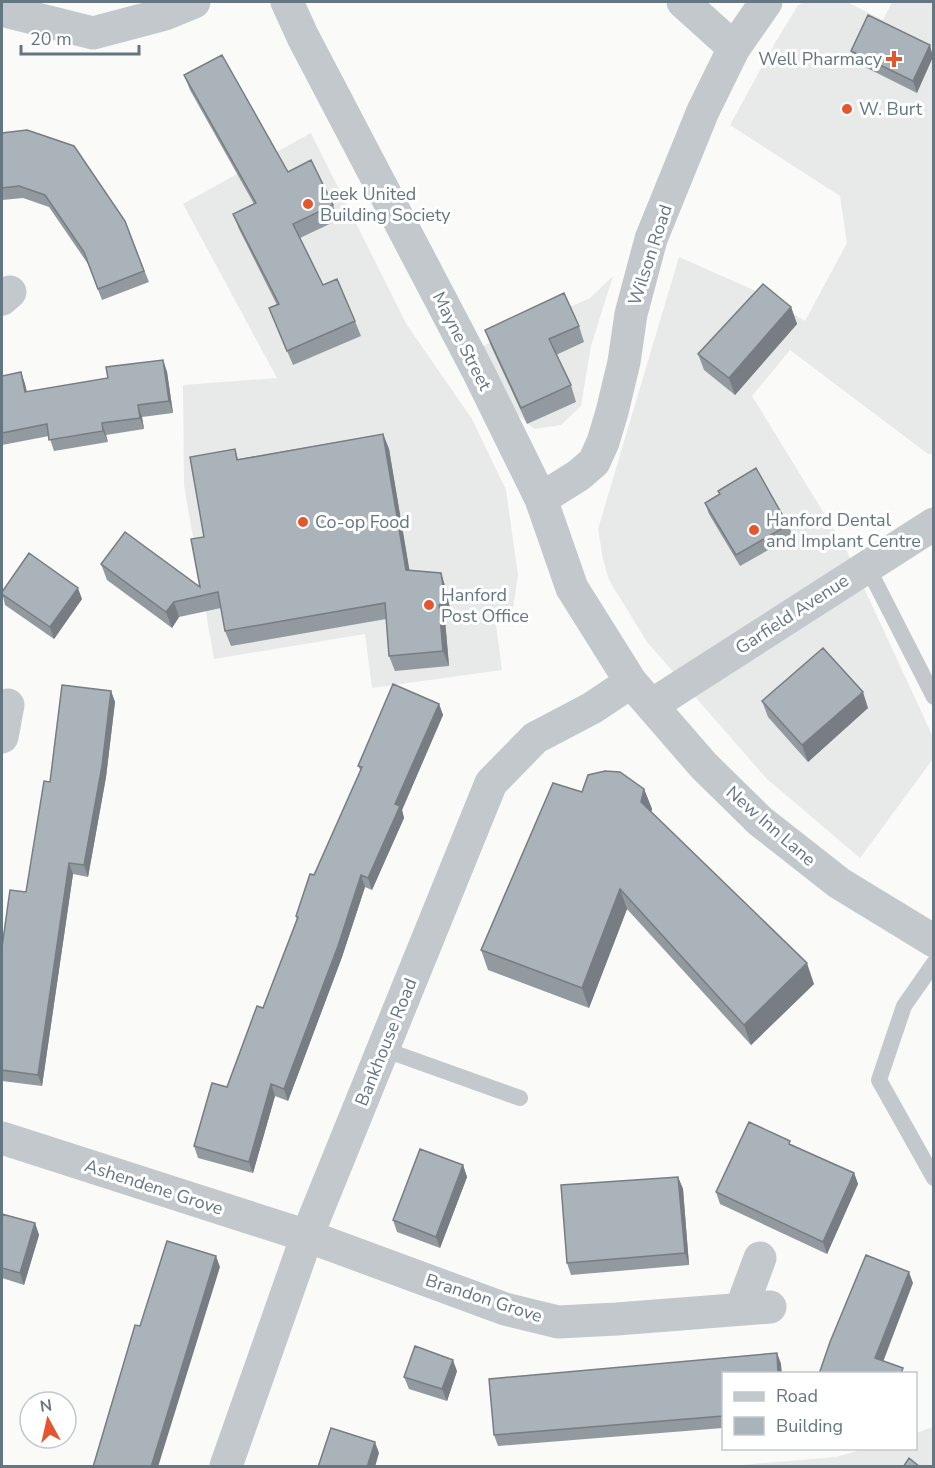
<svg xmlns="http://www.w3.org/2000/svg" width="935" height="1468" viewBox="0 0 935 1468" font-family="'Nunito Sans',sans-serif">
	<rect width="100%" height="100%" fill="#fafaf8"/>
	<path fill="#e8e9e9" d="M 806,2 L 847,2 L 883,20 L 892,2 L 933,2 L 933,454 L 928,454 L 790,350 L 752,396 L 846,549 L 933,737 L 933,759 L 860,858 L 767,779 L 647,642 L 609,580 L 603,559 L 598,529 L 679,257 L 756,291 L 805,321 L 847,243 L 840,196 L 730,125 L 775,43 L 798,5 Z
		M 311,133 L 407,325 L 472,419 L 506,490 L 518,575 L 512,615 L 495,617 L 502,670 L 372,688 L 365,634 L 214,659 L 184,485 L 183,385 L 277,378 L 183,204 Z
		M 613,276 L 591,346 L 581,406 L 561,425 L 534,429 L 518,415 L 483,346 L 590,298 Z
		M 933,1427 L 933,1466 L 729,1466 L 836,1457 L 864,1449 L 916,1448 L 916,1433 Z"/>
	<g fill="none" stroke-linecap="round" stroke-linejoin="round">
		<path stroke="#c3c8cc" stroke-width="16" d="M 867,566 L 934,697
			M 934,963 L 904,1006 L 879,1080 L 934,1178
			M 383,1049 L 520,1098"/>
		<path stroke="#c3c8cc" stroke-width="33" d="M 683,2 L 734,48
			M 2,8 L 9,12 L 93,33 L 165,14 L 194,2
			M 2,299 L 10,292
			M 652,705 L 934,524
			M 2,737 L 8,705
			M 2,1138 L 307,1236 L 505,1309 L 558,1322 L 617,1319 L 770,1307
			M 741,1309 L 760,1258"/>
		<path stroke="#c3c8cc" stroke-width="33" d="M 287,2 L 303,37 L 477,369 L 541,499 L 572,588 L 631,682 L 704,766 L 760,821 L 839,883 L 934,941
			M 541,499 L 579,475 L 594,462 L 603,442 L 612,412 L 624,362 L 631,314 L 651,239 L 703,111 L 734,48 L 766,2
			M 226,1466 L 307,1236 L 491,783 L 535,738 L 592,708 L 631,682"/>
	</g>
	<path fill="#929a9f" d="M 930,45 L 917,93 L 855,62 L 851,51 Z
		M 184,75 L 288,172 L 333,205 L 338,220 L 300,238 L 323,285 L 355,321 L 361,336 L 293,365 L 269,308 L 277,305 L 239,229 L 233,214 L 254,204 L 190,90 Z
		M 2,133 L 125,221 L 149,282 L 102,300 L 88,264 L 49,207 L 23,198 L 2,200 Z
		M 791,307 L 797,324 L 735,395 L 704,370 L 698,354 Z
		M 579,326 L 584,342 L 556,355 L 571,385 L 576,402 L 527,424 L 491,346 L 485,330 Z
		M 163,360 L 167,372 L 173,413 L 142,417 L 144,429 L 106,435 L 108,442 L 54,451 L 49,436 L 2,445 L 2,376 L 21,372 L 25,384 L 27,392 L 108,378 Z
		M 383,434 L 389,449 L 409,570 L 441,573 L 446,589 L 452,619 L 445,620 L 449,666 L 395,671 L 389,656 L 386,619 L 231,646 L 225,631 L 221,608 L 179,617 L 172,628 L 107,580 L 101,564 L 200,587 L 204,537 L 235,449 L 238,459 Z
		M 705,503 L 788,525 L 793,536 L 740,566 L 709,514 Z
		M 2,592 L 82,599 L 54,639 L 5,605 Z
		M 111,691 L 115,702 L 106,777 L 88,877 L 73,874 L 42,1086 L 2,1081 L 2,947 L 26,892 L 50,782 Z
		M 762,701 L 868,708 L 808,762 L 768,717 Z
		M 439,704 L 443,715 L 402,810 L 404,818 L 372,890 L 365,887 L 342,957 L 288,1101 L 275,1096 L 253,1173 L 198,1158 L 194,1146 L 227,1087 L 263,1008 L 297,920 L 296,916 L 361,771 L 358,766 Z
		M 644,789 L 652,809 L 651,812 L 814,984 L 751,1045 L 627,909 L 589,1008 L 488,970 L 481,950 L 582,792 Z
		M 791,1145 L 854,1173 L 858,1184 L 827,1254 L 720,1204 L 716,1192 Z
		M 463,1165 L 467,1177 L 440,1248 L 397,1232 L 393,1220 Z
		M 678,1177 L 683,1189 L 689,1265 L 571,1275 L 567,1263 Z
		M 2,1214 L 35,1223 L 39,1235 L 24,1285 L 2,1278 Z
		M 777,1353 L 781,1364 L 723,1374 L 723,1428 L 498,1446 L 494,1435 Z
		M 457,1371 L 447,1401 L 409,1389 L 404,1377 Z"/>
	<path fill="#777d82" d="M 930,45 L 933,57 L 917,93 L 913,81 Z
		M 791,307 L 797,324 L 735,395 L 729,378 Z
		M 163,360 L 167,372 L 173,413 L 169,401 Z
		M 21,372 L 25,384 L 29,403 L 25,392 Z
		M 138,405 L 142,417 L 144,429 L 140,418 Z
		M 102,423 L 106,435 L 108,442 L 103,431 Z
		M 383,434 L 389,449 L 412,585 L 406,570 Z
		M 441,573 L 446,589 L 452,619 L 446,604 Z
		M 78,588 L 82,599 L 54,639 L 50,627 Z
		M 174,602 L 179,617 L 172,628 L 166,612 Z
		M 439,605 L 445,620 L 449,666 L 443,651 Z
		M 111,691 L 115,702 L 106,777 L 88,877 L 84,865 Z
		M 863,692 L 868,708 L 808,762 L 802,745 Z
		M 439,704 L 443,715 L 402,810 L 404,818 L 372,890 L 368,878 L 395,804 Z
		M 644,789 L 652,809 L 648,822 L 641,802 Z
		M 69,863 L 73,874 L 42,1086 L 38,1075 Z
		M 361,875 L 365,887 L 342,957 L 288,1101 L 284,1089 Z
		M 620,889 L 627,909 L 589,1008 L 582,988 Z
		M 807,963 L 814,984 L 751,1045 L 744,1025 Z
		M 271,1084 L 275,1096 L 253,1173 L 249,1162 Z
		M 463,1165 L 467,1177 L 440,1248 L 436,1237 Z
		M 854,1173 L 858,1184 L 827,1254 L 823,1242 Z
		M 678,1177 L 683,1189 L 689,1265 L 685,1253 Z
		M 35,1223 L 39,1235 L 24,1285 L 20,1273 Z
		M 216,1256 L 220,1267 L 158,1467 L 151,1467 Z
		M 909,1272 L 913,1283 L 880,1370 L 875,1358 Z
		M 777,1353 L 781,1364 L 782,1374 L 778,1374 Z
		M 453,1360 L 457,1371 L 447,1401 L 442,1389 Z
		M 375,1442 L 379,1453 L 375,1467 L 367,1467 Z"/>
	<path fill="#aab3b9" stroke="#777d82" stroke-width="1.5" d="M 868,15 L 930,45 L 913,81 L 851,51 Z
		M 222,55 L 288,172 L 311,160 L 333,205 L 293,224 L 323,285 L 337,279 L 355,321 L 287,351 L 269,308 L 279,304 L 233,214 L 256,203 L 184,75 Z
		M 27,130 L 74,146 L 125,221 L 144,271 L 98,289 L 84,252 L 45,195 L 19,186 L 2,188 L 2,133 Z
		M 763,284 L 791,307 L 729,378 L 698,354 Z
		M 564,293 L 579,326 L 549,339 L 571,385 L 521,408 L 485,330 Z
		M 163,360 L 169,401 L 138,405 L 140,418 L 102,423 L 103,431 L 49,440 L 47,424 L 2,433 L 2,376 L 21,372 L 25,392 L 108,378 L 106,367 Z
		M 383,434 L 406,570 L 441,573 L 446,604 L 439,605 L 443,651 L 389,656 L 385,603 L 225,631 L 218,592 L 174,602 L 166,612 L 101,564 L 125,532 L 200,587 L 191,539 L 204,537 L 190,457 L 235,449 L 237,460 Z
		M 756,468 L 788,525 L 736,555 L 705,503 L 720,494 L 718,491 Z
		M 29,553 L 78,588 L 50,627 L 2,594 L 2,592 Z
		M 823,648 L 863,692 L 802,745 L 762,701 Z
		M 393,684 L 439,704 L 395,804 L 400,806 L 368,878 L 361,875 L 338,946 L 284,1089 L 271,1084 L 249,1162 L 194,1146 L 212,1083 L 227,1087 L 257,1006 L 263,1008 L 298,917 L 296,916 L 310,874 L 314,875 L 362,767 L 358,766 Z
		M 62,685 L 111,691 L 102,766 L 84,865 L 69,863 L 38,1075 L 2,1070 L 2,947 L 10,890 L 26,892 L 44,781 L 50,782 Z
		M 605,771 L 620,772 L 644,789 L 641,802 L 807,963 L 744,1025 L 620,889 L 582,988 L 481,950 L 553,783 L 582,792 L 588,775 Z
		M 749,1122 L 790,1141 L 789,1144 L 854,1173 L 823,1242 L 716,1192 Z
		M 420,1149 L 463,1165 L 436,1237 L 393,1220 Z
		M 678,1177 L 685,1253 L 567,1263 L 561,1185 Z
		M 2,1214 L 35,1223 L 20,1273 L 2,1268 Z
		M 167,1241 L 216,1256 L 151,1467 L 93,1467 L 135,1325 L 140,1326 Z
		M 866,1255 L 909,1272 L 875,1358 L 903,1368 L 901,1374 L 819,1374 L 830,1342 Z
		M 415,1346 L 453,1360 L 442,1389 L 404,1377 Z
		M 777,1353 L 778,1374 L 723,1374 L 723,1416 L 494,1435 L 489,1379 Z
		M 331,1428 L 375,1442 L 367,1467 L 318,1467 Z
		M 909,1458 L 920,1467 L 903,1467 Z"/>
	<g fill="#e4572e" stroke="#fff" stroke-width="2">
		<path d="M891 50h6v6h6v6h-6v6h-6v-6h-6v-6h6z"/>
		<circle cx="847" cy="109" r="6"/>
		<circle cx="308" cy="204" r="6"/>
		<circle cx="303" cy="522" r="6"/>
		<circle cx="754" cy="530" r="6"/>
		<circle cx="429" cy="605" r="6"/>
	</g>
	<g text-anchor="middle" stroke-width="6" stroke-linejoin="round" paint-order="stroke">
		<g font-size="18" fill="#657683" stroke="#fff" text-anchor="start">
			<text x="882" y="65" text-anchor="end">Well Pharmacy</text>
			<text x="859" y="115">W. Burt</text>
			<text x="320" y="200">Leek United<tspan x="320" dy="21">Building Society</tspan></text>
			<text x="766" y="526">Hanford Dental<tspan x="766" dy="21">and Implant Centre</tspan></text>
			<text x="315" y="528">Co-op Food</text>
			<text x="441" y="601">Hanford<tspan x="441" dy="21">Post Office</tspan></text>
		</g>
		<g font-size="18" fill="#657683" stroke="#fff">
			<text transform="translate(650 255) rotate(-72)" y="6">Wilson Road</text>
			<text transform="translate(462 341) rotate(63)" y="6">Mayne Street</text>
			<text transform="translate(792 614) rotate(-33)" y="6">Garfield Avenue</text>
			<text transform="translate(771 826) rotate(41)" y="6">New Inn Lane</text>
			<text transform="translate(386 1042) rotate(-68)" y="6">Bankhouse Road</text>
			<text transform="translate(154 1187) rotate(18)" y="6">Ashendene Grove</text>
			<text transform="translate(484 1298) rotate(18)" y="6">Brandon Grove</text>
		</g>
	</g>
	<rect width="935" height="1468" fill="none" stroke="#657683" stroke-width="6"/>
	<rect x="722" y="1372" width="195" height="78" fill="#ffffff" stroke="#c1c8cd" stroke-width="1.5"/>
	<rect x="734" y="1392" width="30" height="9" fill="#c3c8cc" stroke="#c1c8cd" stroke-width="1.5"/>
	<text x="776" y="1402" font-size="18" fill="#657683">Road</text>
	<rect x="734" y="1417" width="30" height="18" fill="#aab3b9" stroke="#c1c8cd" stroke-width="1.5"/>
	<text x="776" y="1432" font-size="18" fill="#657683">Building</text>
	<g transform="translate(48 1420) rotate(352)"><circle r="28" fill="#ffffff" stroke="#c1c8cd" stroke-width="1.5"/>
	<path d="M0-4.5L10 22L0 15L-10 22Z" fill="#e4572e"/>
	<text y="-9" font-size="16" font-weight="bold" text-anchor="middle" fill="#657683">N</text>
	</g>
	<path d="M21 45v9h118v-9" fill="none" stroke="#657683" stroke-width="3"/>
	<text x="30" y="45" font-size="18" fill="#657683" stroke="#ffffff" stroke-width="4.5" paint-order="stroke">20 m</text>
</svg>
